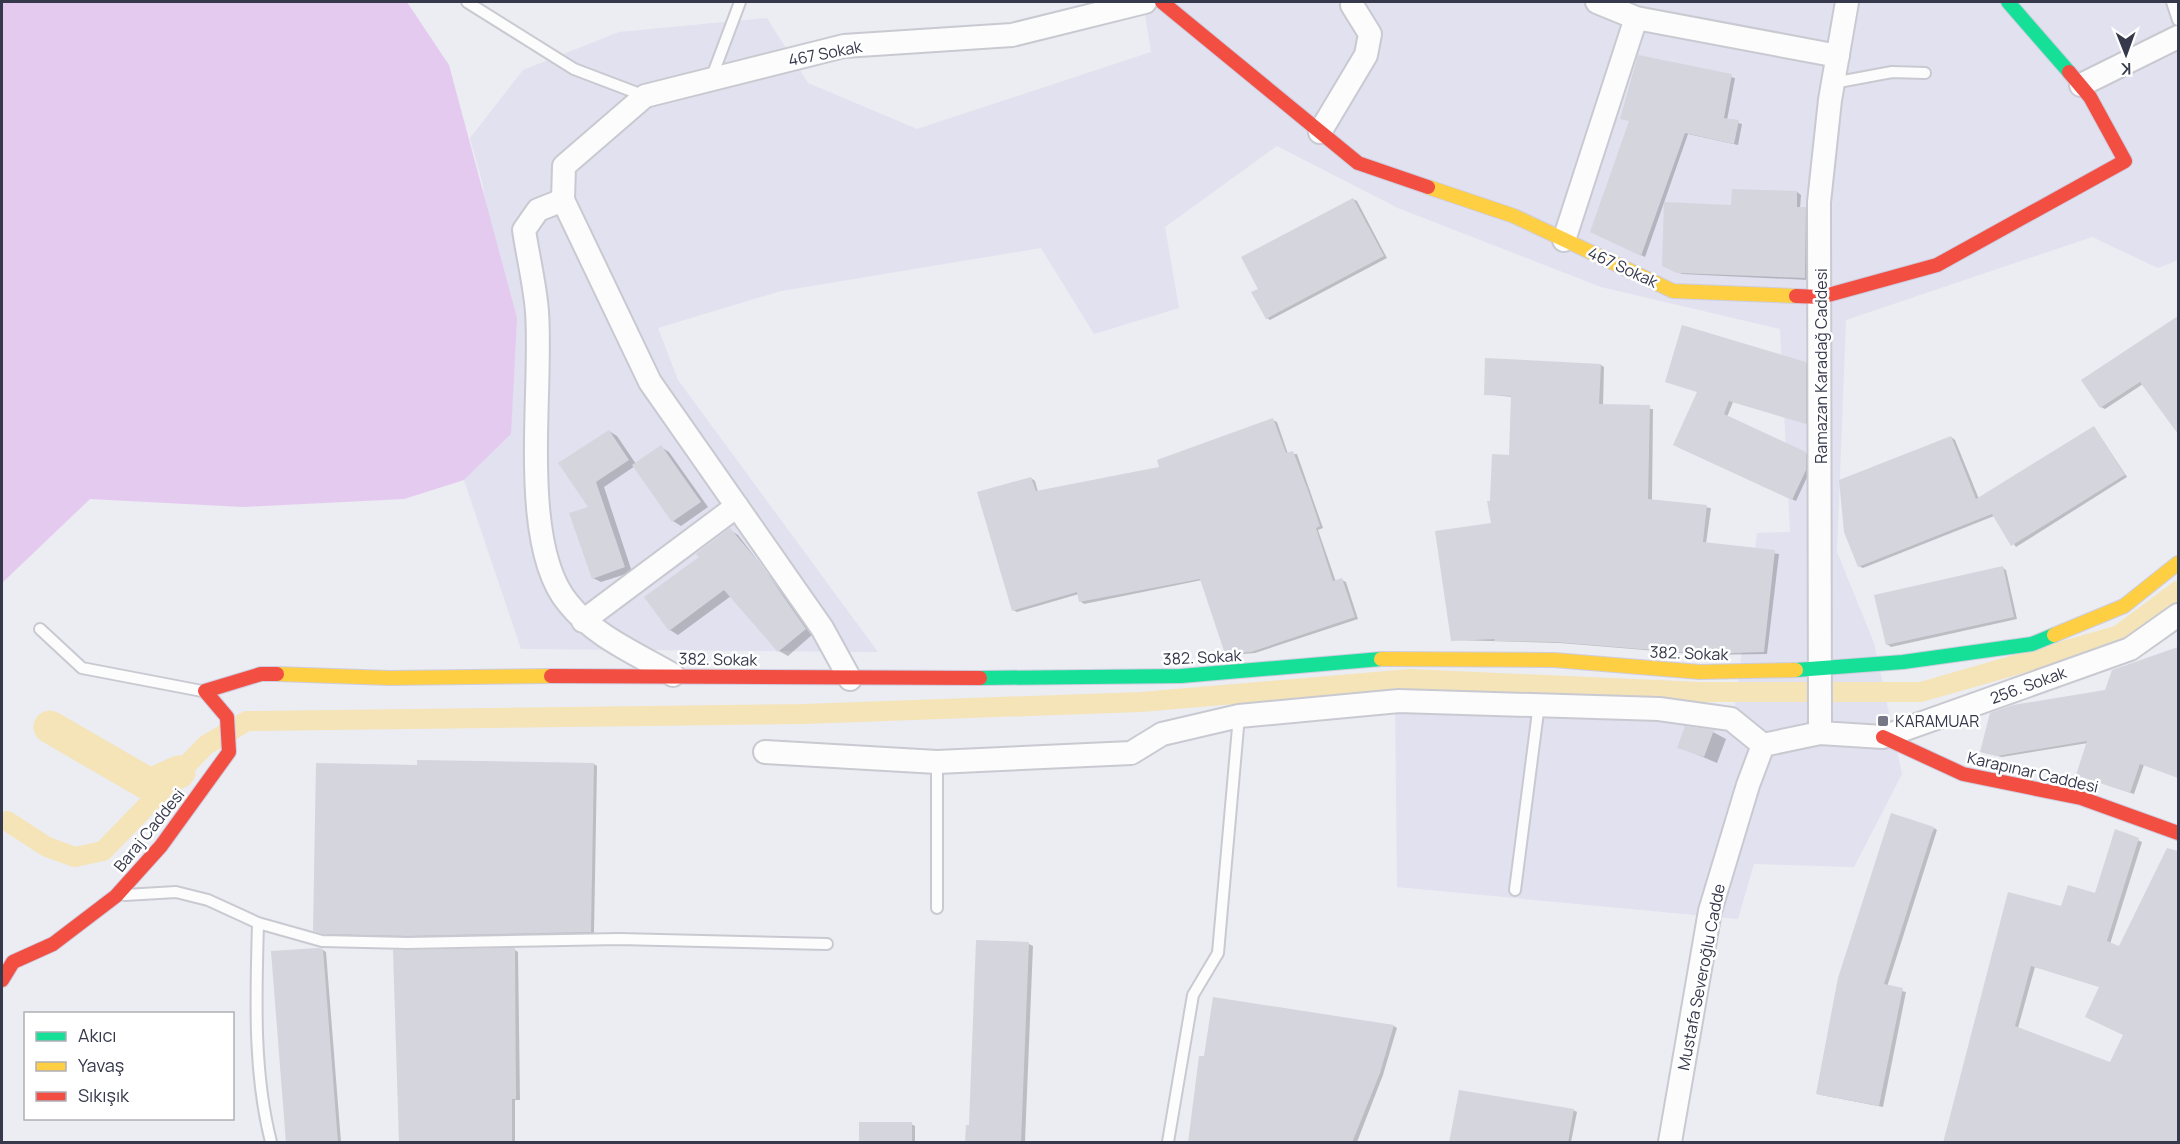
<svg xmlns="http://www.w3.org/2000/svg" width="2180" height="1144" viewBox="0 0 2180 1144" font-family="Manrope,sans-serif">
	<rect width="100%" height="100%" fill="#ececf3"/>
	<path fill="#e1e1ef" d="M 1143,2 L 2178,2 L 2178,260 L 2158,268 L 2092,237 L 1846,320 L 1837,552 L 1874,643 L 1902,774 L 1854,867 L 1754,864 L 1738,919 L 1397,887 L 1395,695 L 1735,706 L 1757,533 L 1790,532 L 1780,329 L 1601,287 L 1398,208 L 1277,146 L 1165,227 L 1179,308 L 1094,334 L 1041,248 L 781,291 L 658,328 L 678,380 L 878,652 L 521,649 L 464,480 L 511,434 L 483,185 L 470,138 L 523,70 L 619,32 L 767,18 L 808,83 L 917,129 L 1151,52 Z"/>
	<path fill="#e5caf0" d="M 2,2 L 407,2 L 449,65 L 517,318 L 511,434 L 464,480 L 404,499 L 243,507 L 90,499 L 2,583 Z"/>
	<path fill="#0003" fill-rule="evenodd" d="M 1639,57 L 1735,78 L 1727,120 L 1742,124 L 1738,145 L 1688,134 L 1645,257 L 1596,233 L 1631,121 Z
		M 1797,192 L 1801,195 L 1800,208 L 1809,211 L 1809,280 L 1682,274 L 1663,265 L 1733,206 Z
		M 1353,199 L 1357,201 L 1387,258 L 1270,320 L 1267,318 L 1260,289 Z
		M 2178,318 L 2178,431 L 2143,384 L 2105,409 L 2101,407 L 2083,380 Z
		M 1805,363 L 1809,365 L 1809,424 L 1733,402 L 1727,417 L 1809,455 L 1809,473 L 1796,501 L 1678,447 L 1699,392 L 1667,382 Z
		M 1601,365 L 1604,367 L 1603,406 L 1653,409 L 1652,500 L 1711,508 L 1706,544 L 1779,554 L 1767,654 L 1705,655 L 1560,643 L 1453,640 L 1493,524 L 1492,503 L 1511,457 L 1512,397 L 1485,394 Z
		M 1273,420 L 1277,422 L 1288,454 L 1297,454 L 1323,528 L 1318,530 L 1336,582 L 1342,580 L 1346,582 L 1358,619 L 1255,653 L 1231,655 L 1227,653 L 1202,580 L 1084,604 L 1080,601 L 1079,594 L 1017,612 L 1013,610 L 1031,478 L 1035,481 L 1038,492 L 1161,468 Z
		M 2094,427 L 2127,477 L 2016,547 L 1994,516 L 1863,568 L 1859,566 L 1951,437 L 1955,440 L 1979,499 Z
		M 609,431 L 617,436 L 636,464 L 661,447 L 669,452 L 708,507 L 681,526 L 673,521 L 635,466 L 604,487 L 632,572 L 601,582 L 593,578 L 590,508 L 560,464 Z
		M 730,530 L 738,535 L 813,634 L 788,656 L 779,651 L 731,596 L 678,635 L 670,630 L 701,557 Z
		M 2003,568 L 2006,570 L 2017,619 L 1891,647 L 1887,644 Z
		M 2178,649 L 2178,777 L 2144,765 L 2134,794 L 2081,776 L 2088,743 L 2002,757 L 1985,753 L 2106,692 L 2113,671 Z
		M 1713,732 L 1726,739 L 1717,763 L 1679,747 Z
		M 594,764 L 597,766 L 594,933 L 412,937 L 328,935 L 318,932 L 419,767 Z
		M 1934,828 L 1937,830 L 1887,987 L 1906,992 L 1883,1107 L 1821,1095 L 1817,1093 Z
		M 2116,831 L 2142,842 L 2110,944 L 2120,948 L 2168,850 L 2178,852 L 2178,1142 L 1945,1142 L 2009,893 L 2062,908 L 2096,895 ZM 2035,967 L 2101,987 L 2125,1035 L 2110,1064 L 2018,1028 Z
		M 1029,944 L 1033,946 L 1025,1142 L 967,1142 Z
		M 323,950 L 326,952 L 341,1142 L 288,1142 Z
		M 515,950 L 518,952 L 520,1100 L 515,1100 L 515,1142 L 401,1142 Z
		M 1394,1026 L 1397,1028 L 1383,1075 L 1357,1142 L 1189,1142 Z
		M 1573,1110 L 1577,1112 L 1571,1142 L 1451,1142 Z
		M 911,1124 L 915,1126 L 915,1142 L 861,1142 Z"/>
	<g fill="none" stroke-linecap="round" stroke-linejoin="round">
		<path stroke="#f4e4b8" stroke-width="20" d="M 7,821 L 47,847 L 75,857 L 103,851 L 206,745 L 247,721 L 803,714 L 1141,702 L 1410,679 L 1700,692 L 1921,692 L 2119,635 L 2178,591"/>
		<path stroke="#f4e4b8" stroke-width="33" d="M 50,727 L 150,785 L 179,772"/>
	</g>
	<path fill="#d4d5dd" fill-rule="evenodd" d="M 1638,55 L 1732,74 L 1724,118 L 1739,120 L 1734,144 L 1685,133 L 1641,256 L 1590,232 L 1629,121 L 1620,119 Z
		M 1732,189 L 1797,191 L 1797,207 L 1806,207 L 1805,278 L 1677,273 L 1662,266 L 1664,202 L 1731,205 Z
		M 1353,198 L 1384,256 L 1266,319 L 1251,292 L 1258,289 L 1241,257 Z
		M 2178,316 L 2178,434 L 2140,382 L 2100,408 L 2081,380 Z
		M 1682,325 L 1806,362 L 1806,424 L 1729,401 L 1724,414 L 1806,452 L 1806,470 L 1792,500 L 1673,445 L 1697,392 L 1665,382 Z
		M 1485,358 L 1601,364 L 1599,404 L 1650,405 L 1648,499 L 1707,505 L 1703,542 L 1775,550 L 1764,652 L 1701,654 L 1555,642 L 1494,641 L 1495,639 L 1451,641 L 1435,531 L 1491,523 L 1487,501 L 1490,501 L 1492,454 L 1509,455 L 1511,396 L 1484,395 Z
		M 1273,418 L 1286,453 L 1293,451 L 1309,493 L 1320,526 L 1316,528 L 1333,581 L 1342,578 L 1355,617 L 1251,652 L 1225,654 L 1200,579 L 1079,602 L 1077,592 L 1012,611 L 977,492 L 1031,477 L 1036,491 L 1159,467 L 1157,460 Z
		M 2094,426 L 2125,475 L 2011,546 L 1992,514 L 1858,567 L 1844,532 L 1839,480 L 1951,436 L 1976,499 Z
		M 609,430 L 629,460 L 596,482 L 625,567 L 592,579 L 569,513 L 588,507 L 558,463 Z
		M 661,445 L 701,502 L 672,522 L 632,465 Z
		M 730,528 L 762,566 L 806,629 L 778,652 L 724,590 L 669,631 L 644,597 L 699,557 L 696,554 Z
		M 2003,566 L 2014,617 L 1886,645 L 1874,595 Z
		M 2178,647 L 2178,778 L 2140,764 L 2130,793 L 2076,775 L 2087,741 L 1997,756 L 1980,752 L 1990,713 L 2013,705 L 2105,690 L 2112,670 Z
		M 1685,726 L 1714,730 L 1704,757 L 1677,748 Z
		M 417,760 L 594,763 L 591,932 L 407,936 L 323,934 L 313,931 L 316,763 L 417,765 Z
		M 1891,813 L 1934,827 L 1884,984 L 1903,988 L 1879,1106 L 1816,1094 L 1838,978 Z
		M 2115,829 L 2139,838 L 2107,941 L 2119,946 L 2167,848 L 2178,851 L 2178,1143 L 1943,1143 L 2008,892 L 2061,906 L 2068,885 L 2095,893 ZM 2031,966 L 2099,987 L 2085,1017 L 2123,1035 L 2110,1062 L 2015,1026 Z
		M 976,940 L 1029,942 L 1021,1143 L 965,1143 L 966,1125 L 969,1125 Z
		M 318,948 L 323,949 L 338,1143 L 286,1143 L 271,951 Z
		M 515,948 L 516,1099 L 512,1099 L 512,1143 L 399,1143 L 393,950 Z
		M 1213,997 L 1394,1025 L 1380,1073 L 1352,1143 L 1188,1143 L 1199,1056 L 1204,1056 Z
		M 1459,1090 L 1574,1109 L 1568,1143 L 1449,1143 Z
		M 859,1122 L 912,1122 L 912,1143 L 859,1143 Z"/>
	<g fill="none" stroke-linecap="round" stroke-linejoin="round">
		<g stroke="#c9c9d1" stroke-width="14">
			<path id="lane" d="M 467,2 L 574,69 L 645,96
				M 2172,2 L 2178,20
				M 711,79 L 740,2
				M 1833,83 L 1892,72 L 1925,73
				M 40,629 L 82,668 L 202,691
				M 1515,890 L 1539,704
				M 125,895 L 176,892 L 208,900 L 258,923 L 322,941 L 407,943 L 619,939 L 827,944
				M 937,908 L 937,762
				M 258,923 C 256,996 253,1072 271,1142
				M 1168,1142 L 1193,995 L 1218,953 L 1239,716"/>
		</g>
		<g stroke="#c9c9d1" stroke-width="26">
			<path id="street" d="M 1597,2 L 1636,18 L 1838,56
				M 2081,85 L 2178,37
				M 1320,132 L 1366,55 L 1370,34 L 1352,5
				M 563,200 L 538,210 L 524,230 C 528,257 535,285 537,312 C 543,390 518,543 568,603 C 594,636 637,654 673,675
				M 1564,240 L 1636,18
				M 583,621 L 737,506
				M 850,679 L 822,628 L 650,382 L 563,200 L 564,166 L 645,96 L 844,46 L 1012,35 L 1145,2
				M 1820,733 L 1819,202 L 1830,100 L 1847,2
				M 1763,745 L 1820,733 L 1883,737 L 2130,649 L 2178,615
				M 765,752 L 937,762 L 1131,753 L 1162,734 L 1239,716 L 1399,701 L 1659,709 L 1731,719 L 1763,745
				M 1670,1142 L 1710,911 L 1748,785 L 1763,745"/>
		</g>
		<g stroke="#cecddf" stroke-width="16">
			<path id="fast" d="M 2008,2 L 2069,72
				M 1796,670 L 1903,662 L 2032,644 L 2054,635
				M 980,678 L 1181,676 L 1381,659"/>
		</g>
		<g stroke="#cecddf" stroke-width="16">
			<path id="slow" d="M 1428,187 L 1514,216 L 1673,291 L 1796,296
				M 2054,635 L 2124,606 L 2178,563
				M 1381,659 L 1554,660 L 1700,672 L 1796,670
				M 277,674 L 390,678 L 551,676"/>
		</g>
		<g stroke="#cecddf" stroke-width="16">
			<path id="jam" d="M 1162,2 L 1358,163 L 1428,187
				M 1796,296 L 1821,297 L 1937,265 L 2125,161 L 2090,97 L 2069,72
				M 551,676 L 980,678
				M 1883,737 L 1963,774 L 2081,798 L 2178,833
				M 2,980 L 13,962 L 53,944 L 116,896 L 161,846 L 229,752 L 227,717 L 205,691 L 261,674 L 277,674"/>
		</g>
		<use href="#lane" stroke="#fcfcfd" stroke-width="10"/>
		<use href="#street" stroke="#fcfcfd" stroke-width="22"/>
		<use href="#fast" stroke="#16e098" stroke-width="14"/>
		<use href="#slow" stroke="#ffcf43" stroke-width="14"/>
		<use href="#jam" stroke="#f24e42" stroke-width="14"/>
	</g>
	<rect fill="#767786" stroke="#fff" stroke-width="2" x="1877" y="715" width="12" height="12" rx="3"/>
	<g text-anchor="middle" stroke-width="5" stroke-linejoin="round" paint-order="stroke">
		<g font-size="16" fill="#36384b" stroke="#fff">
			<text transform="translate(825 53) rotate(-11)" y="6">467 Sokak</text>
			<text transform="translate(1623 267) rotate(25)" y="6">467 Sokak</text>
			<text transform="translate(1821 366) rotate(-90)" y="6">Ramazan Karadağ Caddesi</text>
			<text transform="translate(1689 653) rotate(2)" y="6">382. Sokak</text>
			<text transform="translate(1202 657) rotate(-3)" y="6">382. Sokak</text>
			<text transform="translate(718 659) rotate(1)" y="6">382. Sokak</text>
			<text transform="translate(2028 685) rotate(-20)" y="6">256. Sokak</text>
			<text transform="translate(2033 772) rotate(13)" y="6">Karapınar Caddesi</text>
			<text transform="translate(149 830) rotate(-51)" y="6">Baraj Caddesi</text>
			<text transform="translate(1701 977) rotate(-79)" y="6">Mustafa Severoğlu Cadde</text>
		</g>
		<g font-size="16" fill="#36384b" stroke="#fff" text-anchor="start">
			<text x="1895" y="727">KARAMUAR</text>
		</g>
	</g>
	<rect width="2180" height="1144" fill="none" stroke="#36384b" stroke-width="6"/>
	<rect x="24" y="1012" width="210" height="108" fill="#ffffff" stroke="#afafb7" stroke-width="1.5"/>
	<rect x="36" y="1032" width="30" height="9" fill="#16e098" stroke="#afafb7" stroke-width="1.5"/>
	<text x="78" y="1042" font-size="18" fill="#36384b">Akıcı</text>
	<rect x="36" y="1062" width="30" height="9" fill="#ffcf43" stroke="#afafb7" stroke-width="1.5"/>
	<text x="78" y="1072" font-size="18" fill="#36384b">Yavaş</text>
	<rect x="36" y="1092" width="30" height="9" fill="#f24e42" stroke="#afafb7" stroke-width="1.5"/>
	<text x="78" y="1102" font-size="18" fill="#36384b">Sıkışık</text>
	<g transform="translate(2126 54) rotate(179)" stroke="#ffffff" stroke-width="4.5" paint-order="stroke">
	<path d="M0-4.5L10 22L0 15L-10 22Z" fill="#36384b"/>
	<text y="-9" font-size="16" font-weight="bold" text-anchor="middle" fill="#36384b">K</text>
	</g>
</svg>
